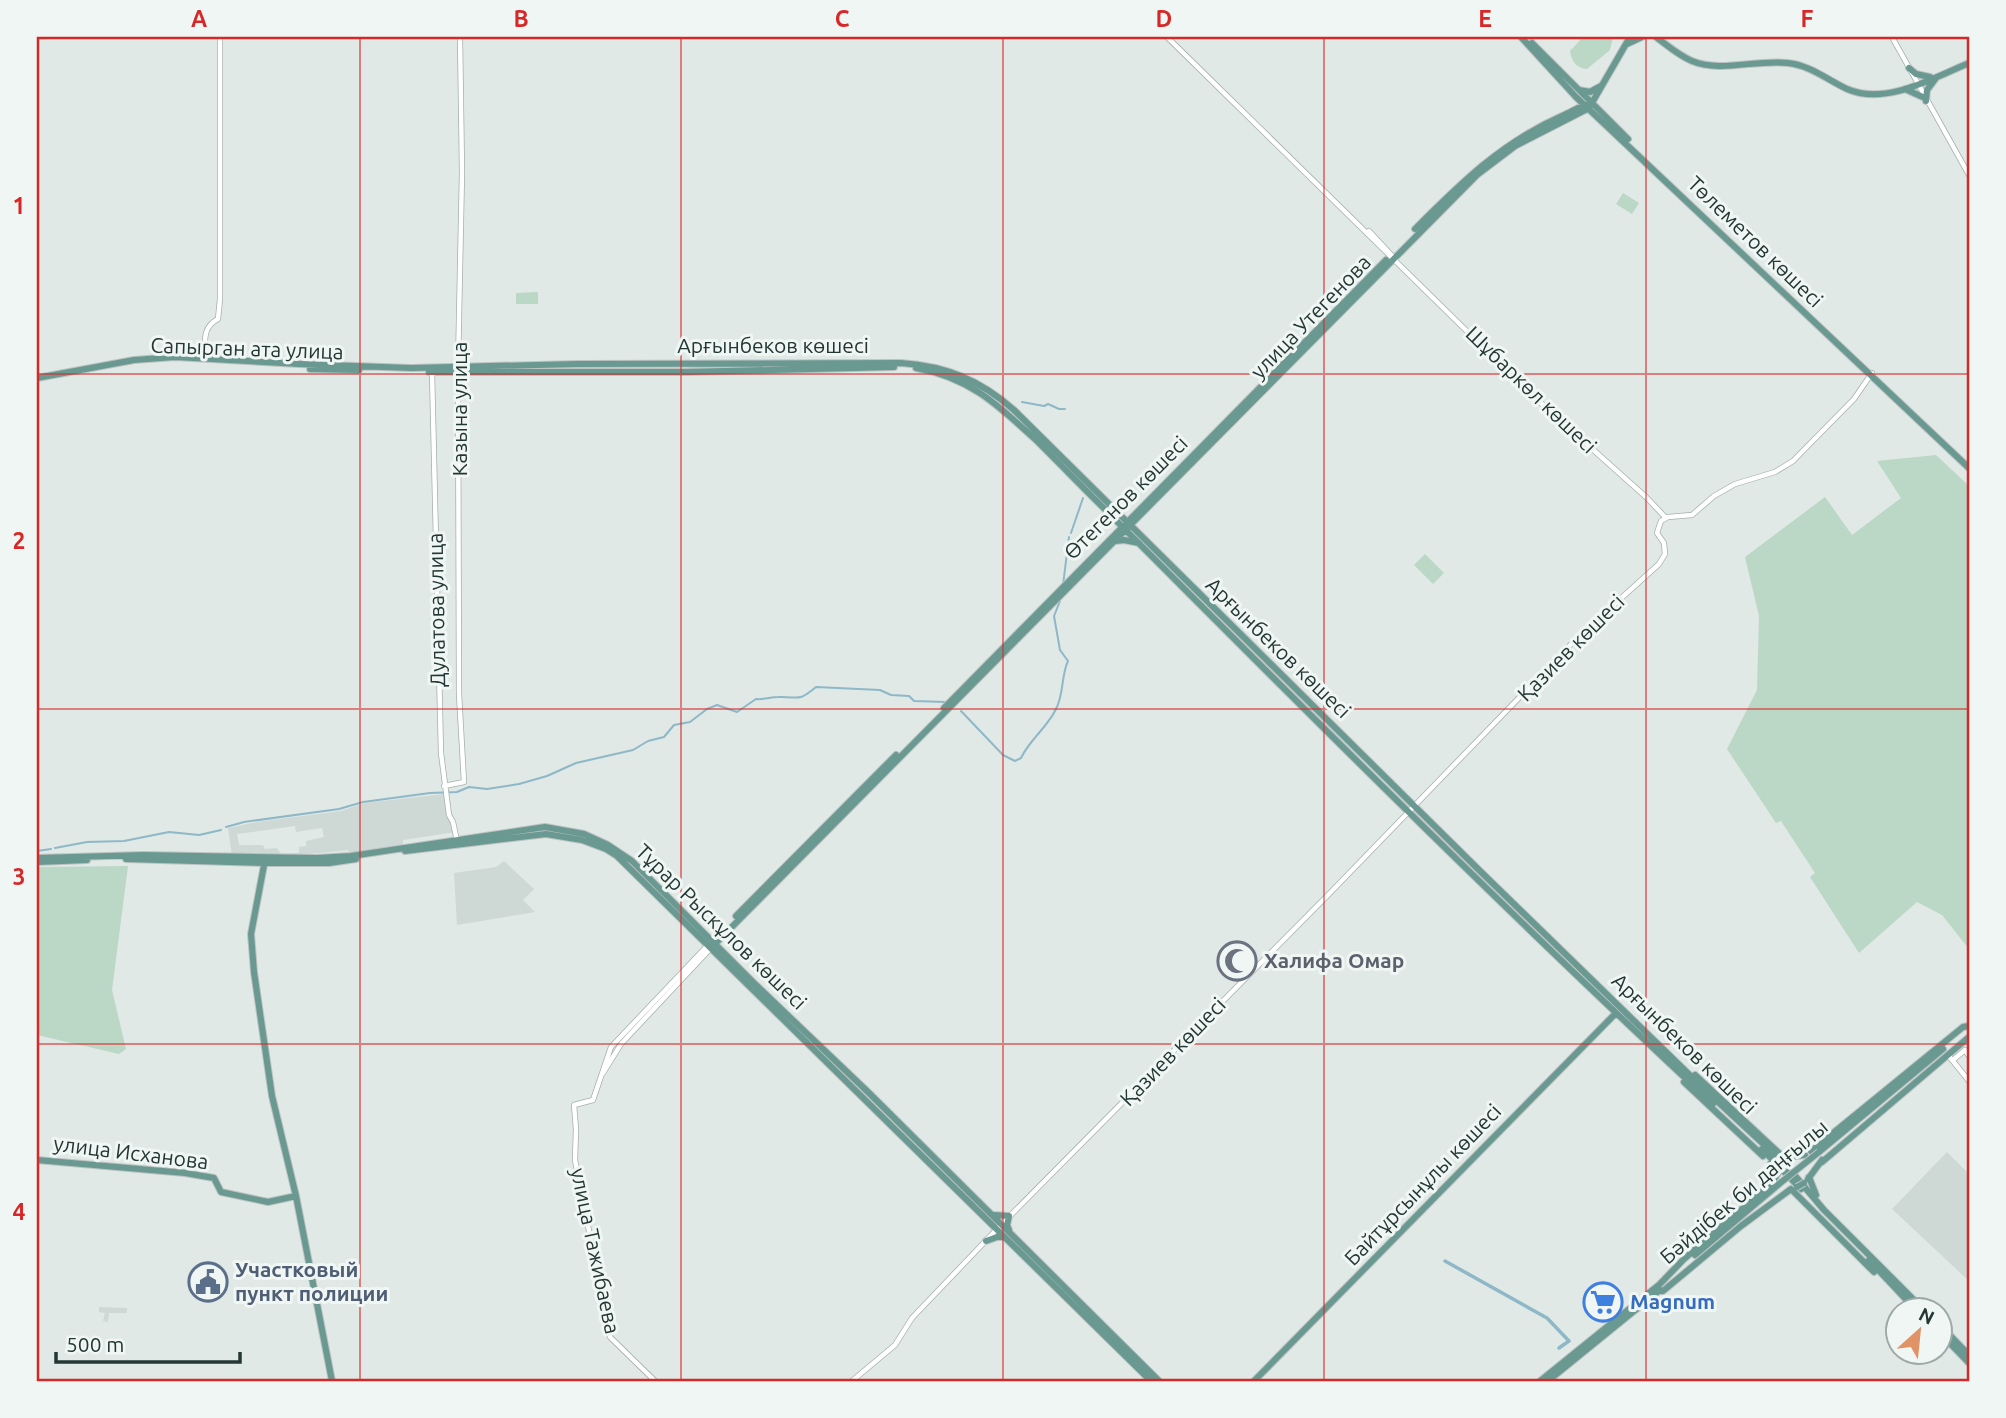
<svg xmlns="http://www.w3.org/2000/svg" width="2006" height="1418" viewBox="0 0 2006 1418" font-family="Ubuntu,sans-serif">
	<rect width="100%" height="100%" fill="#e0e9e6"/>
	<path fill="#ced8d5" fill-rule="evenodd" d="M 444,794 L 456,832 L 403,840 L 403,845 L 350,854 L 348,850 L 309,854 L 309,857 L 232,856 L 228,828 L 257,822 L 341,811 L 365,803 ZM 295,826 L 296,832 L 322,828 L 324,837 L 306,841 L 306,846 L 299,847 L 299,853 L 281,854 L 277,848 L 265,849 L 263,845 L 239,845 L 237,834 Z
		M 504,861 L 534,889 L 523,900 L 535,912 L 457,925 L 454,873 L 496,867 Z
		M 1947,1152 L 1969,1174 L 1969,1281 L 1892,1209 Z
		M 99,1307 L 127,1308 L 127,1313 L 109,1313 L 108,1322 L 103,1321 L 105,1313 L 99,1312 Z"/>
	<path fill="#bbd7c6" d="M 1583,37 L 1613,37 L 1610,50 L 1587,69 C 1576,68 1572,62 1570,51 Z
		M 1623,193 L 1639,203 L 1632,214 L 1616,204 Z
		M 538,292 L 538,304 L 516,304 L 516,293 Z
		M 1936,455 L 1969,486 L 1969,949 L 1942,915 L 1917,902 L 1859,953 L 1810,877 L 1815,873 L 1781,821 L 1776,823 L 1727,749 L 1757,690 L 1759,616 L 1745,557 L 1825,497 L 1852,535 L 1901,498 L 1877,461 Z
		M 1425,554 L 1444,573 L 1433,584 L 1414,565 Z
		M 128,866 L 112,990 L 126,1049 L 119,1054 L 37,1035 L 37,867 Z
		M 868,1096 L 995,1222 L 994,1224 L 866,1098 Z"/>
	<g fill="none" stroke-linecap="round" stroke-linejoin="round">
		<path stroke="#8eb8c7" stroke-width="2" d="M 1022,402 L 1044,406 L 1048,404 L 1059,409 L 1065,409
			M 1071,533 L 1083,498
			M 1063,585 L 1069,537
			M 961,711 L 1003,755 L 1015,761 L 1021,758 C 1030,739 1047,728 1056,709 C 1064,694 1061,676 1068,661 L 1060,650 L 1054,616 L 1060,601
			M 226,827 L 244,822 L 339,809 L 363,802 L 430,793 L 457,792 L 469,787 L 487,789 L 519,784 L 547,776 L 576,763 L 633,750 L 648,741 L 664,737 L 674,725 L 690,722 L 707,709 L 717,705 L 737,712 L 756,699 C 765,700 770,697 778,697 C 799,696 797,703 816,687 L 880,690 L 891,695 L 909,696 L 914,701 L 946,702
			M 55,848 L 87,842 L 124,841 L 169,832 L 199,835 L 221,830
			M 37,851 L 51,849"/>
		<path stroke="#8eb8c7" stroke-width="3.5" d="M 1445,1261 L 1547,1318 L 1569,1341 L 1559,1348"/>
		<g stroke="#a4b0ad" stroke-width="6">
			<path id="minor" d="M 1167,37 L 1533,396 L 1646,497 L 1666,518
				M 1892,37 L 1969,175
				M 1369,231 L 1396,260
				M 205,358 C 205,342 202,327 218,319 L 220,299 L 220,37
				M 432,372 L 441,753 L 449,815 L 453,822 L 457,841
				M 444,786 L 464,782 L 459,694 L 458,367 L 462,172 L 460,37
				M 1948,1055 L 1969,1081
				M 1953,1060 L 1965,1050 L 1969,1056
				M 603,1073 L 621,1044 L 711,948
				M 655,1381 L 610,1337 L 575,1160 L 576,1129 L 574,1105 L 593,1100 L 611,1047 L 708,945
				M 852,1381 L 895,1345 L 912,1318 L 997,1229 L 1329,894 L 1576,639 L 1659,564 L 1665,554 L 1664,543 L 1657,533 L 1661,521 L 1668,517 L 1692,515 L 1714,496 L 1735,484 L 1775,472 L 1793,461 L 1854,399 L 1872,373"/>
		</g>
		<g stroke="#bdc3c2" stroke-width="8">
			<path id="major" d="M 1521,37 L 1576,97 L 1969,468
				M 1656,37 C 1667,45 1678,55 1692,61 C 1721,73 1756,59 1788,63 C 1809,65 1828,80 1847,89 C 1886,106 1933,78 1969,63
				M 1532,43 L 1628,139
				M 1627,44 L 1642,37
				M 1909,68 L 1916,74 L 1930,77
				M 1905,89 L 1925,98
				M 1579,90 L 1590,92 L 1601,86
				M 1926,101 L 1927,90 L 1936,78
				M 1415,229 C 1461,183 1501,143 1562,116 C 1572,112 1581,105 1592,103
				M 916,368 C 969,377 998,405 1036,440 C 1259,664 1482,889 1713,1104
				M 310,369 L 359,370
				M 429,372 L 686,372 L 894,367
				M 37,378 L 134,360 L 175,357 L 299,364 L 411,368 L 577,364 L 901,363 C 946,366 980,380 1014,410 L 1479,870 L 1703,1088 L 1785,1164 L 1824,1210 L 1924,1310
				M 1115,541 L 1124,540 L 1139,543
				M 944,708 L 1386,260
				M 405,851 L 546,834 L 582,840 L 606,849 L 617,856 L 1151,1381
				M 37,858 L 143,855 L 317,858 L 351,856 L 545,827 L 584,834 L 608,845 L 632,861 L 756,985 L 869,1093 L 1159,1381
				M 126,859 L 265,863 L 329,863 L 356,859
				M 265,860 L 251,934 L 254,972 L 272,1096 L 296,1196 L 332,1381
				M 37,862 L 87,860
				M 736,916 L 896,755
				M 712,947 L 1478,174 L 1515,146 L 1589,108 L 1630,37
				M 1695,1075 L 1780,1154 L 1788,1157 L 1805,1155
				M 1684,1082 L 1763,1156
				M 1762,1149 L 1801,1189
				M 1811,1151 L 1963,1027 L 1969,1026
				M 1819,1152 L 1943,1049
				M 37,1160 L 185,1173 L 214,1178 L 221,1192 L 268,1202 L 296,1196
				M 1822,1162 L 1969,1037
				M 1809,1177 L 1816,1195
				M 1808,1179 L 1822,1160
				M 993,1215 L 1009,1216 L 1007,1225 L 1009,1230
				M 986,1241 L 997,1237 L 1004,1237
				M 1695,1255 L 1779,1184
				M 1869,1260 L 1916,1310
				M 1658,1286 L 1684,1259 L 1771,1184 L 1778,1173 L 1771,1163
				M 1659,1291 L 1663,1291 L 1741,1226 L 1791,1189 L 1874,1272
				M 1940,1325 L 1969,1355
				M 1940,1333 L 1969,1363
				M 1254,1381 L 1616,1013
				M 1540,1381 L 1660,1284
				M 1548,1381 L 1660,1290"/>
		</g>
		<use href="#minor" stroke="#fff" stroke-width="4.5"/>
		<use href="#major" stroke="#6a9992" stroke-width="6"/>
		<g stroke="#bdc3c2" stroke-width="8" stroke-linecap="butt">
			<path id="major-bridge" d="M 1781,1169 L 1786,1164
				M 1779,1184 L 1819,1152
				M 1797,1187 L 1804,1183"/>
		</g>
		<use href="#major-bridge" stroke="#6a9992" stroke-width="6"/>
	</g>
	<path fill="none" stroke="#d62828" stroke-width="2" stroke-opacity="0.55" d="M 360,37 L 360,1381M 681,37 L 681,1381M 1003,37 L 1003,1381M 1324,37 L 1324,1381M 1646,37 L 1646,1381M 37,374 L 1969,374M 37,709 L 1969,709M 37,1044 L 1969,1044"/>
	<defs>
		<g id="mosque-ring" transform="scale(2.0125)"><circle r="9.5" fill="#f0f6f3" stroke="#6b7280" stroke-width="1.5"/><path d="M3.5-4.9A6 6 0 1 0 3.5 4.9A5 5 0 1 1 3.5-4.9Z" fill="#6b7280"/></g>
		<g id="civic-ring" transform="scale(2.0125)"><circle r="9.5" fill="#f0f6f3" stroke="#5c6f8a" stroke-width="1.5"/><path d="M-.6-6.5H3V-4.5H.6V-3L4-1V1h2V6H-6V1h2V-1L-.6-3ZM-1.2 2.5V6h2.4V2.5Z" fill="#5c6f8a"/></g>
		<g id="supermarket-ring" transform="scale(2.0125)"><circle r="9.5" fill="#f0f6f3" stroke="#3f7fe0" stroke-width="1.5"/><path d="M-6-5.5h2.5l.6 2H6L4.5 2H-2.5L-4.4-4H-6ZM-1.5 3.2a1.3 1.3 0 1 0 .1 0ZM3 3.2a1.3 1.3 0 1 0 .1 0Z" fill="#3f7fe0"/></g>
	</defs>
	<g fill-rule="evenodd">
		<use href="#mosque-ring" x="1237" y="961"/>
		<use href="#civic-ring" x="208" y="1282"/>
		<use href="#supermarket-ring" x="1603" y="1302"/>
	</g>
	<g text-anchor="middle" stroke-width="6" stroke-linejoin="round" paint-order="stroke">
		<g font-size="21" fill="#233734" stroke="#f0f6f3">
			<text transform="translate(1755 242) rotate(44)" y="7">Төлеметов көшесі</text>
			<text transform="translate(1311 317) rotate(-46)" y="7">улица Утегенова</text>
			<text x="773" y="353">Арғынбеков көшесі</text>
			<text transform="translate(247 349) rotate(2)" y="7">Сапырган ата улица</text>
			<text transform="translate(1531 390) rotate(44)" y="7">Шұбаркөл көшесі</text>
			<text transform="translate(460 409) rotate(-90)" y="7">Казына улица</text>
			<text transform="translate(1126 498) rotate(-45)" y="7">Өтегенов көшесі</text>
			<text transform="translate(437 610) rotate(-91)" y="7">Дулатова улица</text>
			<text transform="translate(1278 648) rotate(44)" y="7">Арғынбеков көшесі</text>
			<text transform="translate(1571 648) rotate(-45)" y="7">Қазиев көшесі</text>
			<text transform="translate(721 927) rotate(44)" y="7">Тұрар Рыскұлов көшесі</text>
			<text transform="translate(1684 1044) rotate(44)" y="7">Арғынбеков көшесі</text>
			<text transform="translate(1173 1052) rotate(-46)" y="7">Қазиев көшесі</text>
			<text transform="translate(131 1153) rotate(7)" y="7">улица Исханова</text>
			<text transform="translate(1423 1185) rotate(-46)" y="7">Байтұрсынұлы көшесі</text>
			<text transform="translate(1744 1192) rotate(-40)" y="7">Бәйдібек би даңғылы</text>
			<text transform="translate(595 1251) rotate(78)" y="7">улица Тажибаева</text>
		</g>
		<g font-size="21" font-weight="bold" fill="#5b616d" stroke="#f0f6f3" text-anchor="start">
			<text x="1264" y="968">Халифа Омар</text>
		</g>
		<g font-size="21" font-weight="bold" fill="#4e5e75" stroke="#f0f6f3" text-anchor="start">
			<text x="235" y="1277">Участковый<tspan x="235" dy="24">пункт полиции</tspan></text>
		</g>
		<g font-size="21" font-weight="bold" fill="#366cbe" stroke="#f0f6f3" text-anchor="start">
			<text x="1630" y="1309">Magnum</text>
		</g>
	</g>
	<rect width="2006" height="1418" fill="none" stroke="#f0f6f3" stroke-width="77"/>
	<g transform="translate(1919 1331) rotate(27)"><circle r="33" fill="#f0f6f3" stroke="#9eaaa7" stroke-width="2"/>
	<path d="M0-5L12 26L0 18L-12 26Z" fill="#e09367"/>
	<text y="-10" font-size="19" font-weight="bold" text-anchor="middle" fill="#233734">N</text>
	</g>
	<path d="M56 1352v10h184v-10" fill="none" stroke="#233734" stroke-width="3.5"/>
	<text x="66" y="1352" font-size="21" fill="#233734" stroke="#f0f6f3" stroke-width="5" paint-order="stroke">500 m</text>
	<rect x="38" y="38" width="1930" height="1342" fill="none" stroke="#d62828" stroke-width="2.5"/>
	<g font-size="23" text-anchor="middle" font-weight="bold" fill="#d62828">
		<text x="199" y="27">A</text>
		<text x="521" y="27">B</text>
		<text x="842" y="27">C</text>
		<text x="1164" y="27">D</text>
		<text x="1485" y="27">E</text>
		<text x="1807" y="27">F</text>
		<text x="19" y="214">1</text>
		<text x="19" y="549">2</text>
		<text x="19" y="885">3</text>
		<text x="19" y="1220">4</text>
	</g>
</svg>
